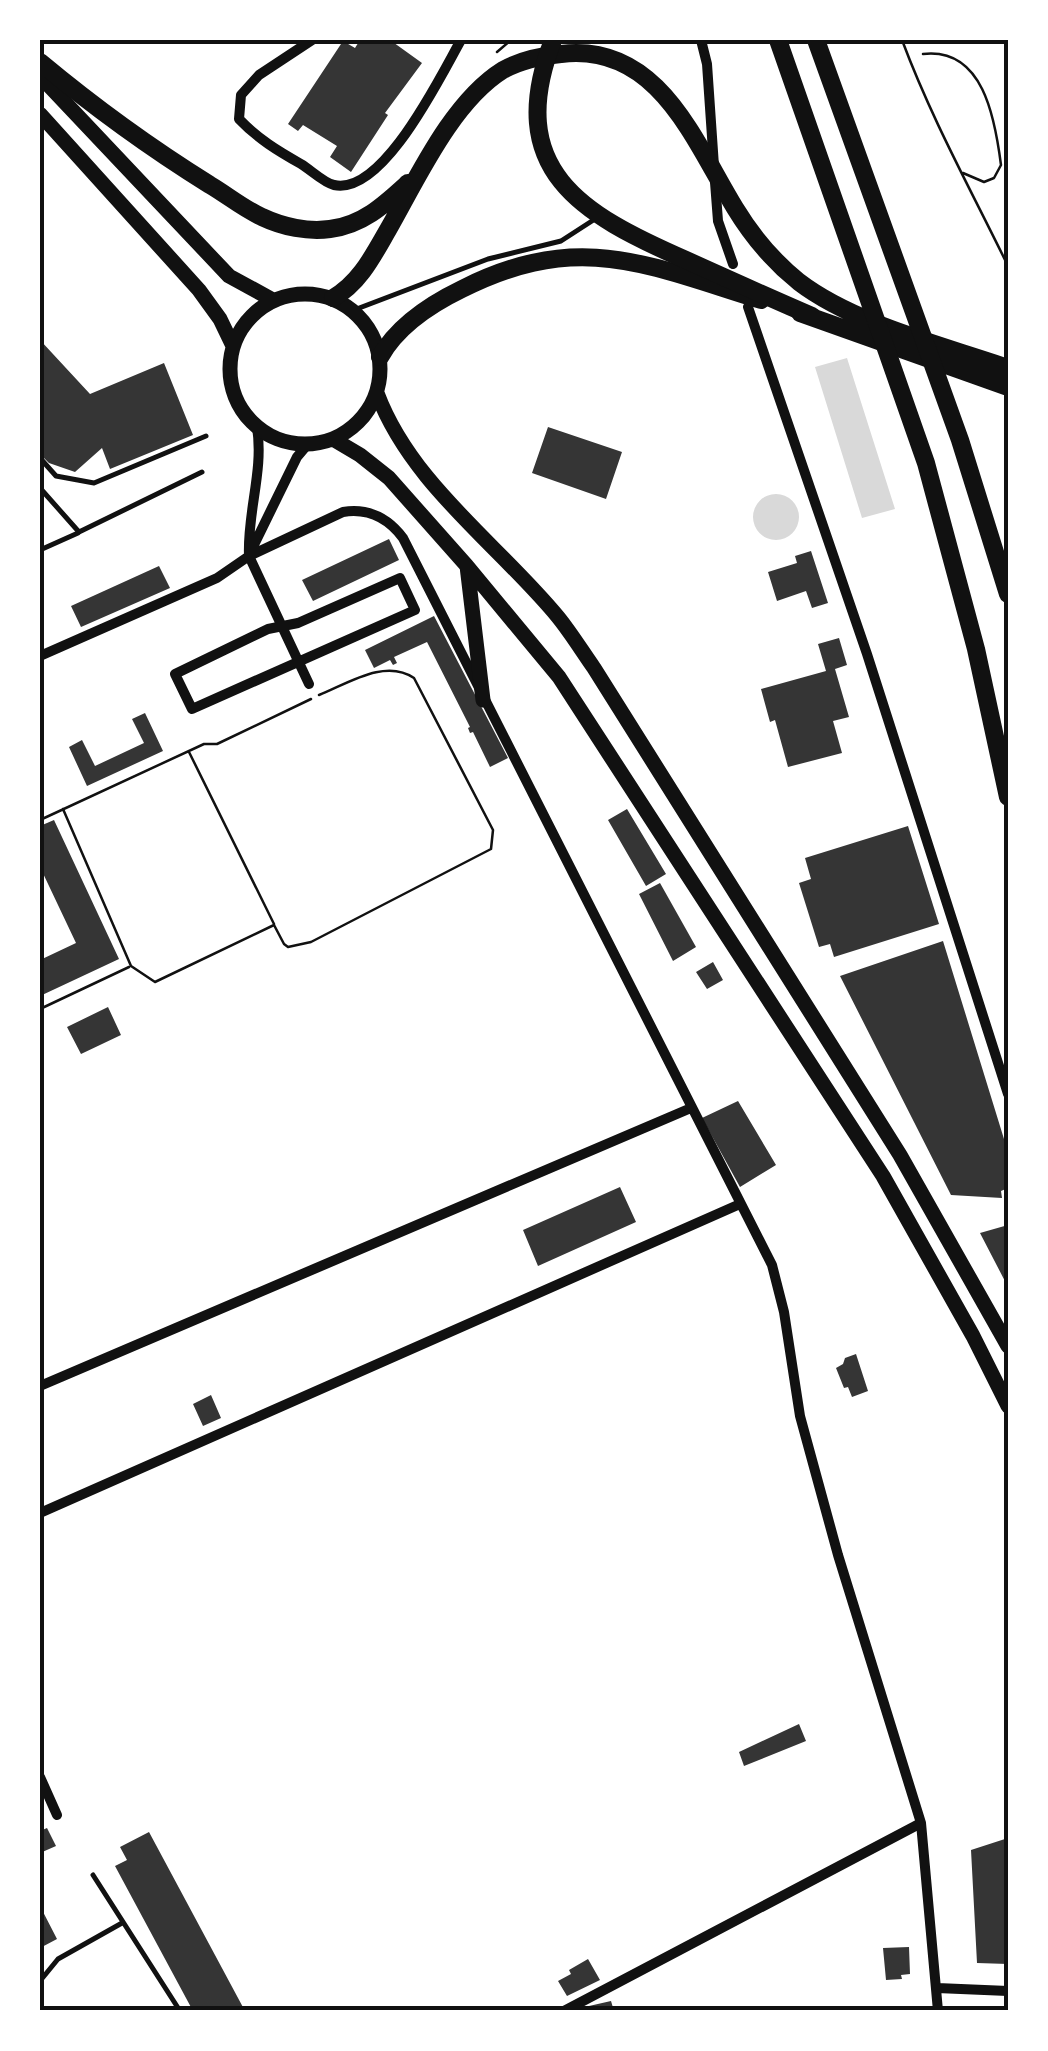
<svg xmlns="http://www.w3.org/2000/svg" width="1048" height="2051" viewBox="0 0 1048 2051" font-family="'PT Serif',serif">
	<rect width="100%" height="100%" fill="#fff"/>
	<path fill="#d9d9d9" d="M 847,358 L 895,509 L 862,518 L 815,367 Z
		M753 517a23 23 0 1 1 46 0a23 23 0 1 1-46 0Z"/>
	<path fill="#353535" d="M 360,40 L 390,40 L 422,63 L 385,113 L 388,115 L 351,172 L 330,157 L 337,146 L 303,125 L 298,131 L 288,124 L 343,41 L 355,48 Z
		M 40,340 L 90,394 L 164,363 L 193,435 L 110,469 L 102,448 L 75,472 L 49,463 L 40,454 Z
		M 548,427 L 622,452 L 606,499 L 532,473 Z
		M 389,539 L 399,560 L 313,601 L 302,580 Z
		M 811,551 L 828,603 L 812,608 L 806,591 L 777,601 L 768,572 L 797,563 L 795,556 Z
		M 159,566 L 170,588 L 81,627 L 71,606 Z
		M 434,616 L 508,758 L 490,767 L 473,732 L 470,733 L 468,728 L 470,727 L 427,642 L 394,657 L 397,663 L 393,665 L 390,660 L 374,668 L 365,650 Z
		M 839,638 L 847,665 L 835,669 L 849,717 L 833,721 L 842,753 L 788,767 L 775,720 L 770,722 L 761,689 L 826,671 L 818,644 Z
		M 145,713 L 163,751 L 87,786 L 69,747 L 82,740 L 95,766 L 144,743 L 132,719 Z
		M 627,809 L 666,874 L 646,886 L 608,820 Z
		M 54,820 L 119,959 L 40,996 L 40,960 L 76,943 L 40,867 L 40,826 Z
		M 908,826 L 939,924 L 834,957 L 830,944 L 819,947 L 799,883 L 811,879 L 805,858 Z
		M 660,883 L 696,947 L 673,961 L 639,894 Z
		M 943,941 L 1008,1152 L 1008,1188 L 1001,1191 L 1002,1198 L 951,1195 L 840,976 Z
		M 713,962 L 723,980 L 707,989 L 696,972 Z
		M 108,1007 L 121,1035 L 81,1054 L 67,1027 Z
		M 738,1101 L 776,1165 L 740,1187 L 702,1118 Z
		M 620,1187 L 636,1222 L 538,1266 L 523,1230 Z
		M 1008,1225 L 1008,1287 L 980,1233 Z
		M 856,1354 L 868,1391 L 852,1397 L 848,1387 L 844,1388 L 836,1368 L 843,1364 L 845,1358 Z
		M 211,1395 L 221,1418 L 203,1426 L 193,1404 Z
		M 799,1724 L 806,1741 L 744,1766 L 739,1752 Z
		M 47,1828 L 56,1846 L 40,1853 L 40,1831 Z
		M 149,1832 L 245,2011 L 193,2011 L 115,1866 L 127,1860 L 120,1847 Z
		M 1008,1838 L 1008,1964 L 977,1963 L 971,1850 Z
		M 40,1906 L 57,1939 L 40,1948 Z
		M 909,1947 L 910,1974 L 901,1975 L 902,1979 L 886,1980 L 883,1948 Z
		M 588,1959 L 600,1980 L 567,1996 L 558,1981 L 571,1974 L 569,1970 Z
		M 611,2001 L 614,2011 L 590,2011 L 589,2006 Z"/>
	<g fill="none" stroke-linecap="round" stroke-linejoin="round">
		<path stroke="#111" stroke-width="2.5" d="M 902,40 C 932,120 971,190 1008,266
			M 497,52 L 511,40
			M 923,54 C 983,47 995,118 1001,165 L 994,178 L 984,182 L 963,173
			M 189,752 L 274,924
			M 63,809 L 131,966 L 155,982 L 274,925 L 284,944 L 288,947 L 311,942 L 491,849 L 493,830 L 414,678 C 385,658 347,684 319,695
			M 40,820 L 204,744 L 217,744 L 311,699
			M 40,1009 L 129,967"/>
		<path stroke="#111" stroke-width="5" d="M 354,310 L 488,259 L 561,241 L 595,219
			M 40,458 L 56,476 L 94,483 L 206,436
			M 40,488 L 79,532 L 202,472
			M 40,550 L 78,533
			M 93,1875 L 180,2011
			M 40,1981 L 58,1959 L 122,1923"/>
		<path stroke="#111" stroke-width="10" d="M 312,40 L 259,75 L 241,95 L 239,119 C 258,139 278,151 301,164 C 311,170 324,183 334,185 C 383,196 441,75 461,40
			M 701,40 L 707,64 L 714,166
			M 715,182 L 718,221 L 733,264
			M 748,307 L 867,654 L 1008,1094
			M 257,427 C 264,471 247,512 249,556 L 309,684
			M 249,555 L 297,457 L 308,444
			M 400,578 L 415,610 L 192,709 L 175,674 L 268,629 L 298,623 Z
			M 40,656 L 217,578 L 249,556 L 343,512 C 368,508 388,518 403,538 L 772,1265 L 784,1312 L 800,1416 L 838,1555 L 921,1823 L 938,2011
			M 40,1386 L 691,1108
			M 40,1513 L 740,1204
			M 40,1777 L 57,1815
			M 937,1988 L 1008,1991
			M 564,2011 L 921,1823"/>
		<path stroke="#111" stroke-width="15" d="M 40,76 L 229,276 L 273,300
			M 40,114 L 199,290 L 220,319 L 233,346
			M230 369a75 75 0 1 1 150 0a75 75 0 1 1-150 0Z
			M 377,393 C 411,484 498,544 558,617 C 571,633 582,651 594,668 L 900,1155 L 1008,1346
			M 333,439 L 360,455 L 389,478 L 467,566 L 559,677 L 883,1176 L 973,1336 L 1008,1406
			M 467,566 L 483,700"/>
		<path stroke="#111" stroke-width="18" d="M 40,62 C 94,107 149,147 210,185 C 227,195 244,209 262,217 C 283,227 308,232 330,229 C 363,225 385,204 408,183
			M 333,298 C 360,283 374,254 389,228 C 418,177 452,102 503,70 C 521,60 540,56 561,54 C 658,42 694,141 735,208 C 752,236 773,261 799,282 C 854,324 942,345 1008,368
			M 800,313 L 1008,387
			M 380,357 C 398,325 431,304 462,289 C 579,230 647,265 761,300"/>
		<path stroke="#111" stroke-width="18" d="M 553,40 C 503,170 581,214 686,260 C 728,279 770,298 812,316
			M 778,40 L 926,463 L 976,649 L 1008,797
			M 816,40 L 960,440 L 1008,594"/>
	</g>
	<rect width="1048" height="2051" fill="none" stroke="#ffffff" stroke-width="85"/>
	<rect x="42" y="42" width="964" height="1966" fill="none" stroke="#111" stroke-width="4"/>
</svg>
